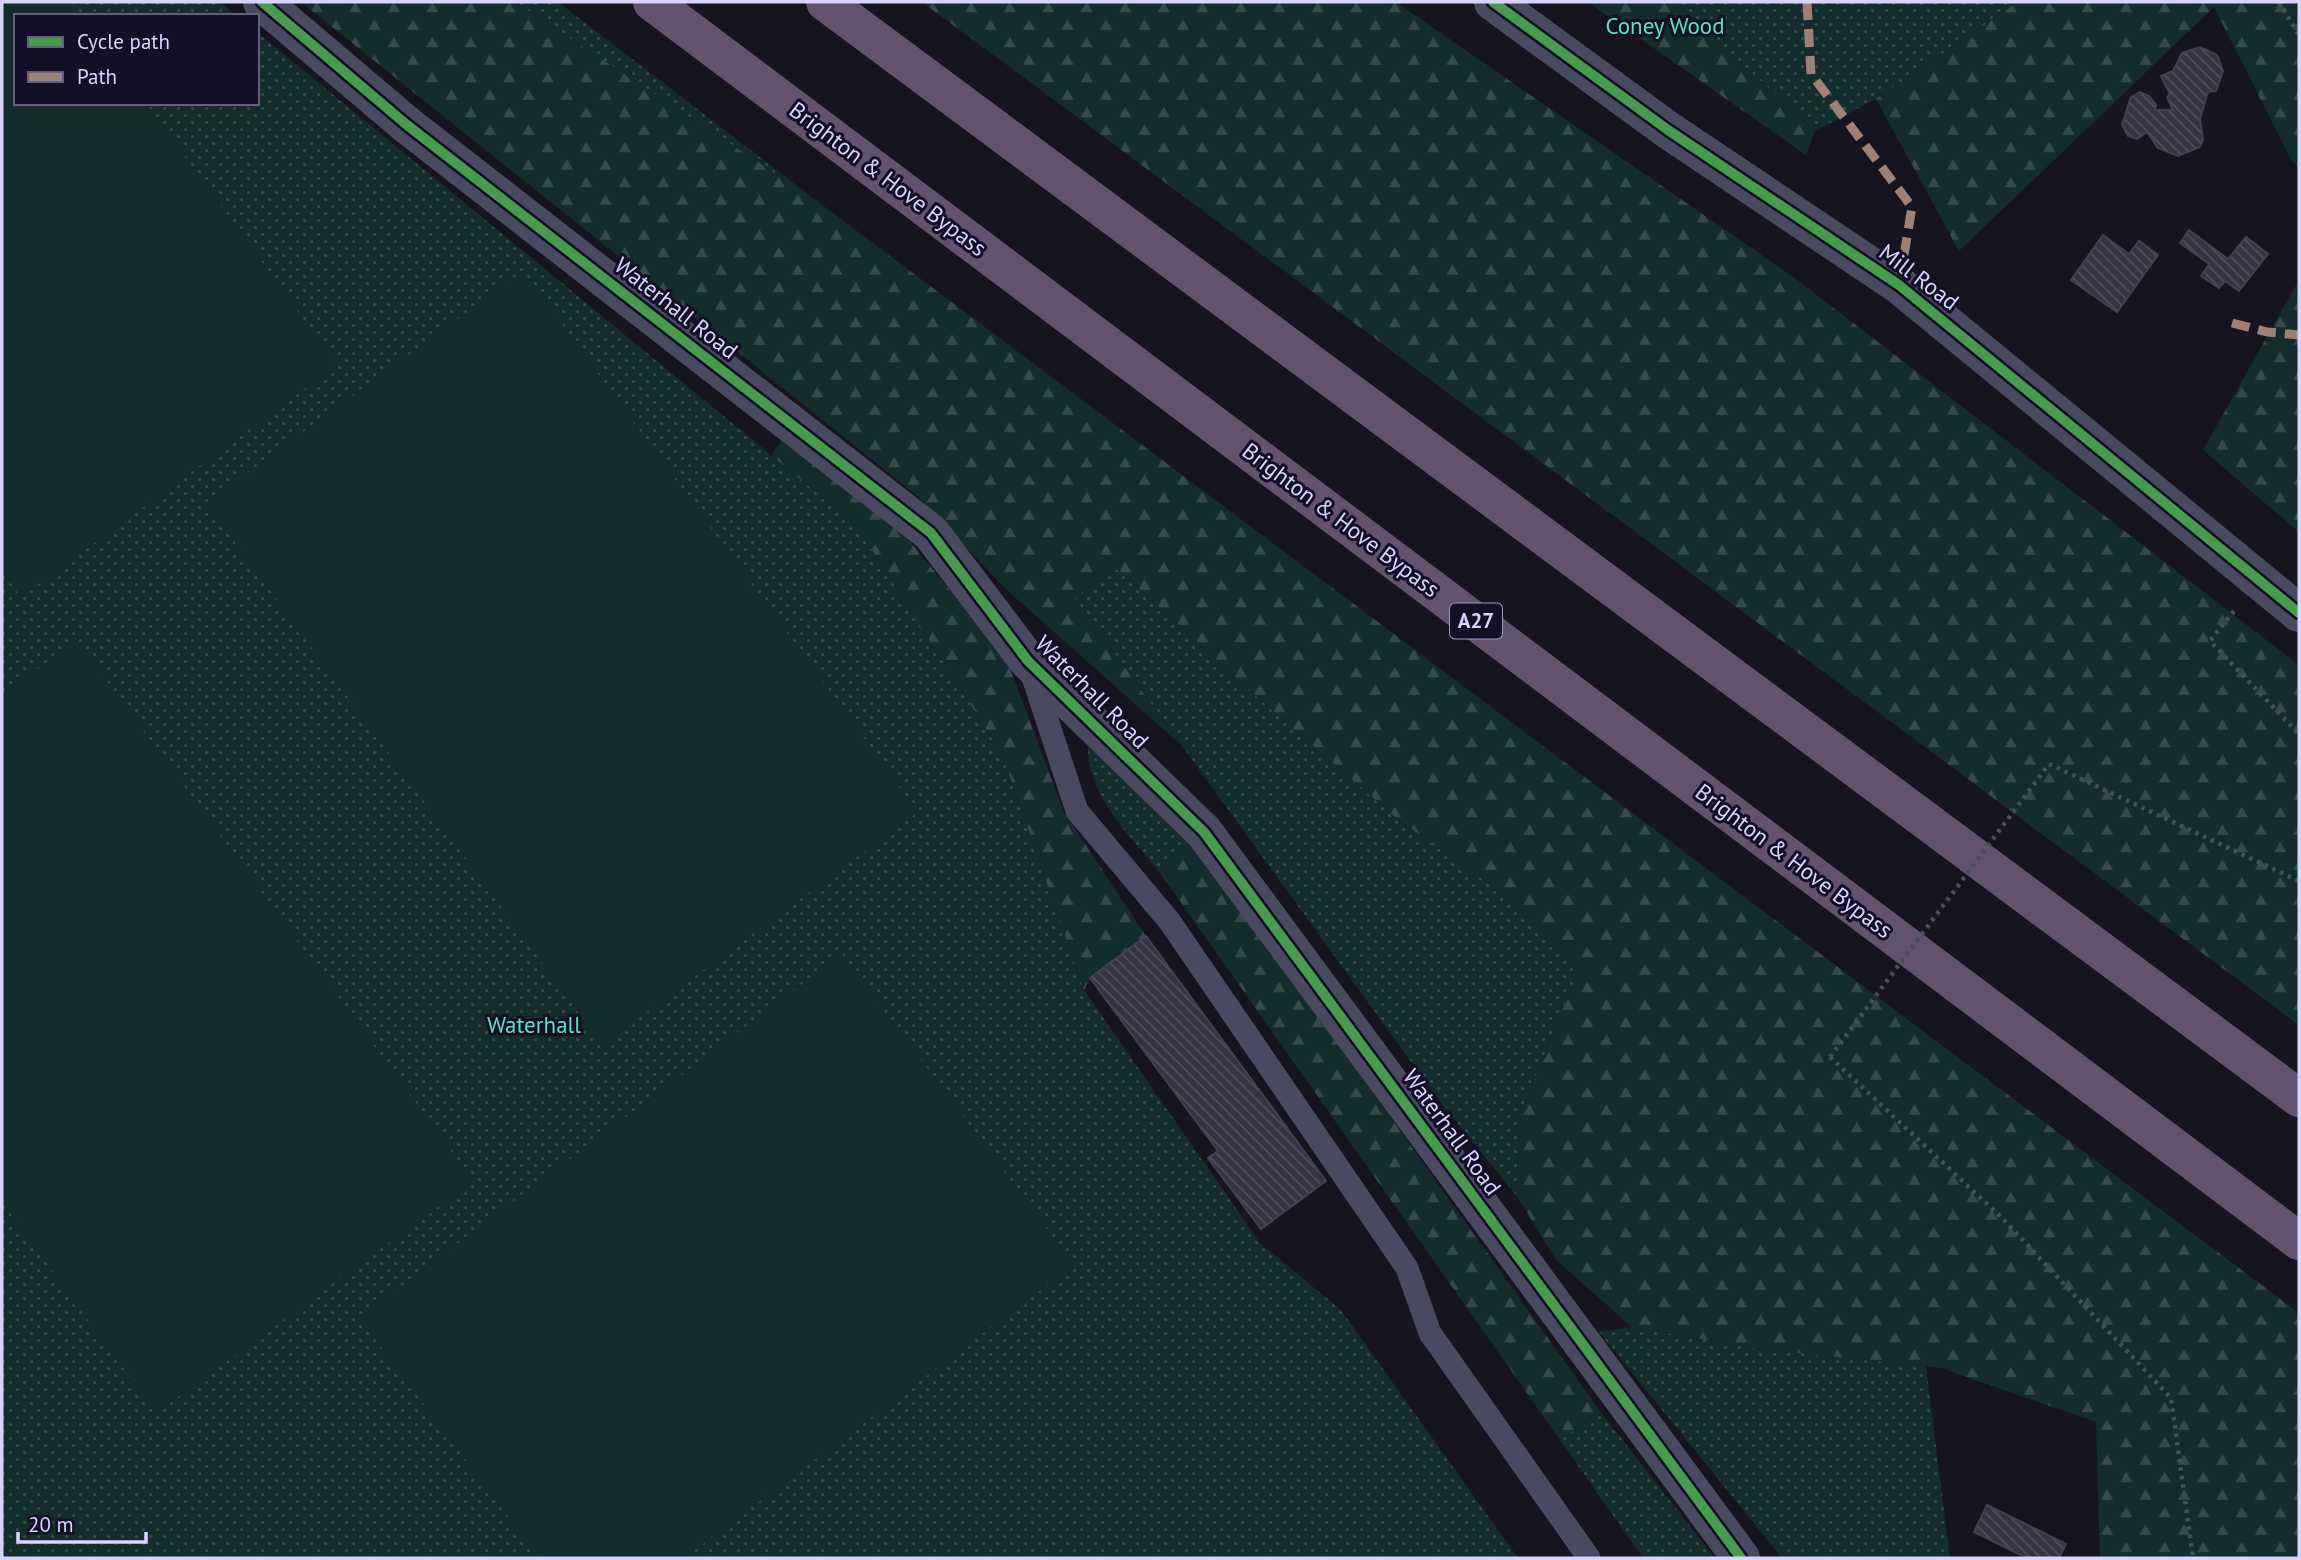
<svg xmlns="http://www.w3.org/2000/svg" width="2301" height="1560" viewBox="0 0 2301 1560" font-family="'PT Sans',sans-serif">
	<defs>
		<pattern id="grass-dots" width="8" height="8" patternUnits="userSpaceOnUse" patternTransform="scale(1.75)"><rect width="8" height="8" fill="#132c2d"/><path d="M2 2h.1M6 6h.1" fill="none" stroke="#354a4c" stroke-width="1.8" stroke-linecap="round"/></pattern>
		<pattern id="forest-firs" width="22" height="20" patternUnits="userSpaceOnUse" patternTransform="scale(1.75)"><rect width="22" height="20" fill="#132c2d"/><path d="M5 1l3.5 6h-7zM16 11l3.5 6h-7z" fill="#354a4c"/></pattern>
		<pattern id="building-back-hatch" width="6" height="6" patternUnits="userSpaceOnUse" patternTransform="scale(1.75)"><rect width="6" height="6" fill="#343243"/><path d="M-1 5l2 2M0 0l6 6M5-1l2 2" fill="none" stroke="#514f5f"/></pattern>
	</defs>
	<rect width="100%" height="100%" fill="#161421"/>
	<path fill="url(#grass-dots)" d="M 2,2 L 220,2 L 237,16 L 16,16 L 16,103 L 257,103 L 257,32 L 856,525 L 1002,754 L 1084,990 L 1260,1243 L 1341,1310 L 1518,1558 L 2,1558 Z
		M 515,2 L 558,2 L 817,201 Z
		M 1675,2 L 2018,2 L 1876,99 L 1815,131 Z
		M 1118,569 L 1248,689 L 1395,817 L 1492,886 L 1580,966 L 1521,1113 L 1516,1195 L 1438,1099 L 1074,597 Z
		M 1088,744 L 1192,839 L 1158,870 C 1129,835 1085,792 1088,744 Z
		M 1632,1327 L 1753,1348 L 1926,1366 L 1950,1558 L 1782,1558 L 1599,1332 Z
		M 1600,1411 L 1715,1558 L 1643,1558 L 1560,1440 Z"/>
	<path fill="url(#forest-firs)" d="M 301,2 L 515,2 L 817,201 L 2299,1313 L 2299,1558 L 2100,1558 L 2096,1422 L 1941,1368 L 1753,1348 L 1632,1327 L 1557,1261 L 1516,1195 L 1521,1113 L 1580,966 L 1492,886 L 1395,817 L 1248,689 L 1118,569 L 1074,597 L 1181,745 L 1008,591 L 915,494 Z
		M 922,2 L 1396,2 L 1792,276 L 2299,665 L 2299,1025 Z
		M 1588,2 L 1675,2 L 1815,131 L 1806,155 Z
		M 2018,2 L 2295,2 L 2299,8 L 2299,168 L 2291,160 L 2214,7 L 1959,251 L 1876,99 Z
		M 2299,280 L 2299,532 L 2203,450 Z
		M 785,436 L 902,532 L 1006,658 L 1064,812 L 1146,936 L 1090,978 L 1084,990 L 1002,754 L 856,525 L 771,455 Z
		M 1192,839 L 1600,1411 L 1560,1440 L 1158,870 Z"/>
	<path fill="#132c2d" d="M 2,2 L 72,2 L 82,16 L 16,16 L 16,103 L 146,103 L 337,365 L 21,597 L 2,571 Z
		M 523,271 L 918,812 L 602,1045 L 206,503 Z
		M 77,640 L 473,1181 L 156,1413 L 2,1202 L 2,695 Z
		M 842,954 L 1074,1265 L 684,1558 L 539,1558 L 359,1318 Z"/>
	<path fill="url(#building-back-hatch)" stroke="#433f54" stroke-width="2" d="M 2200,47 L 2217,55 L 2223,71 L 2216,91 L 2208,92 L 2200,119 L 2203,140 L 2200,147 L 2178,156 L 2158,148 L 2147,132 L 2137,139 L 2128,136 L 2122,125 L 2131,97 L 2140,92 L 2149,96 L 2156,105 L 2155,110 L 2173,110 L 2167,97 L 2170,94 L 2161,76 L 2173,71 L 2182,53 Z
		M 2189,230 L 2228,259 L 2246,237 L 2268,254 L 2239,291 L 2225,281 L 2219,288 L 2201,276 L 2209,264 L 2180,243 Z
		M 2103,235 L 2129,254 L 2139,241 L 2158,255 L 2117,312 L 2071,280 Z
		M 1146,936 L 1326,1181 L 1261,1229 L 1208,1158 L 1218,1151 L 1090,978 Z
		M 1987,1505 L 2066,1544 L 2059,1558 L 2027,1558 L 1974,1532 Z"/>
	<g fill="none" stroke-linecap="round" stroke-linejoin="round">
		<path stroke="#44505f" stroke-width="4.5" stroke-dasharray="3.5 5" stroke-linecap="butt" d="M 2279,2 L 2299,35
			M 2234,611 L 2210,641 L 2299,734
			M 2049,764 L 2299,881
			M 1830,1057 L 2002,1218 L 2171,1398 L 2193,1558"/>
		<path stroke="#4a4962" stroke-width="23" d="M 1031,671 L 1077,811 L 1170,922 L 1407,1268 L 1430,1333 L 1589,1558"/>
		<path stroke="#4a4962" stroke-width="38" d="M 262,2 L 407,125 L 931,533 L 1028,661 L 1204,832 L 1741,1558
			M 1493,2 L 1668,130 L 1899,285 L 2299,613"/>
		<path stroke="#62526e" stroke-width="38" d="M 652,2 L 2299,1241
			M 825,2 L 2299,1098"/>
		<path stroke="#44505f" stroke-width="4.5" stroke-dasharray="3.5 5" stroke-linecap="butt" d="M 1830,1057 L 2049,764"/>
		<path stroke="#9e8076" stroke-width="9" stroke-dasharray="18 9" stroke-linecap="butt" d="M 1807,2 L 1811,74 L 1912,207 L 1899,285
			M 2232,323 L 2267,332 L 2299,335"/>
		<g stroke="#130f26" stroke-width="15">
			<path id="cycleway" d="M 262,2 L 407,125 L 931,533 L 1028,661 L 1204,832 L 1741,1558
				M 1493,2 L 1668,130 L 1899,285 L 2299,613"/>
		</g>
		<use href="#cycleway" stroke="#469c4c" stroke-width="10"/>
	</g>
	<g text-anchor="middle" stroke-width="6" stroke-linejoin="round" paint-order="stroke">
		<rect fill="#130f26" stroke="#9e99be" stroke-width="2" x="1450" y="603.5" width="52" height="35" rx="5"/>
		<g font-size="21" font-weight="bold" fill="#d9d4ff">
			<text x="1476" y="628">A27</text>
		</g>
		<g font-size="23" fill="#5fe0c0" stroke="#130f26">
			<text x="1665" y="34">Coney Wood</text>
			<text x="534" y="1033">Waterhall</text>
		</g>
		<g font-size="23" fill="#d9d4ff" stroke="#130f26">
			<text transform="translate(888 179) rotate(37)" y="8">Brighton &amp; Hove Bypass</text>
			<text transform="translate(1919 277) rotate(37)" y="8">Mill Road</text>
			<text transform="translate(676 308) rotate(38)" y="8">Waterhall Road</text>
			<text transform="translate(1341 520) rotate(37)" y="8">Brighton &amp; Hove Bypass</text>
			<text transform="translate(1092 692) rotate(45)" y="8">Waterhall Road</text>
			<text transform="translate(1794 861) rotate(37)" y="8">Brighton &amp; Hove Bypass</text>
			<text transform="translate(1452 1132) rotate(54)" y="8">Waterhall Road</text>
		</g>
	</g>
	<rect width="2301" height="1560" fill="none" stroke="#d9d4ff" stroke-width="7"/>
	<rect x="14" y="14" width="245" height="91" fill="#130f26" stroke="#625e7d" stroke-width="2"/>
	<rect x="28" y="37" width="35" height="10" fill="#469c4c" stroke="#625e7d" stroke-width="2"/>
	<text x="77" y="49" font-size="21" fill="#d9d4ff">Cycle path</text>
	<rect x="28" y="72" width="35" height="10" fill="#9e8076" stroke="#625e7d" stroke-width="2"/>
	<text x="77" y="84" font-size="21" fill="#d9d4ff">Path</text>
	<path d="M18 1532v10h128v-10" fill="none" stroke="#d9d4ff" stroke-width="3.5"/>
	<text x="28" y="1532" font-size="21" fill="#d9d4ff" stroke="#130f26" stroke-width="5" paint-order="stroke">20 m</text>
</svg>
